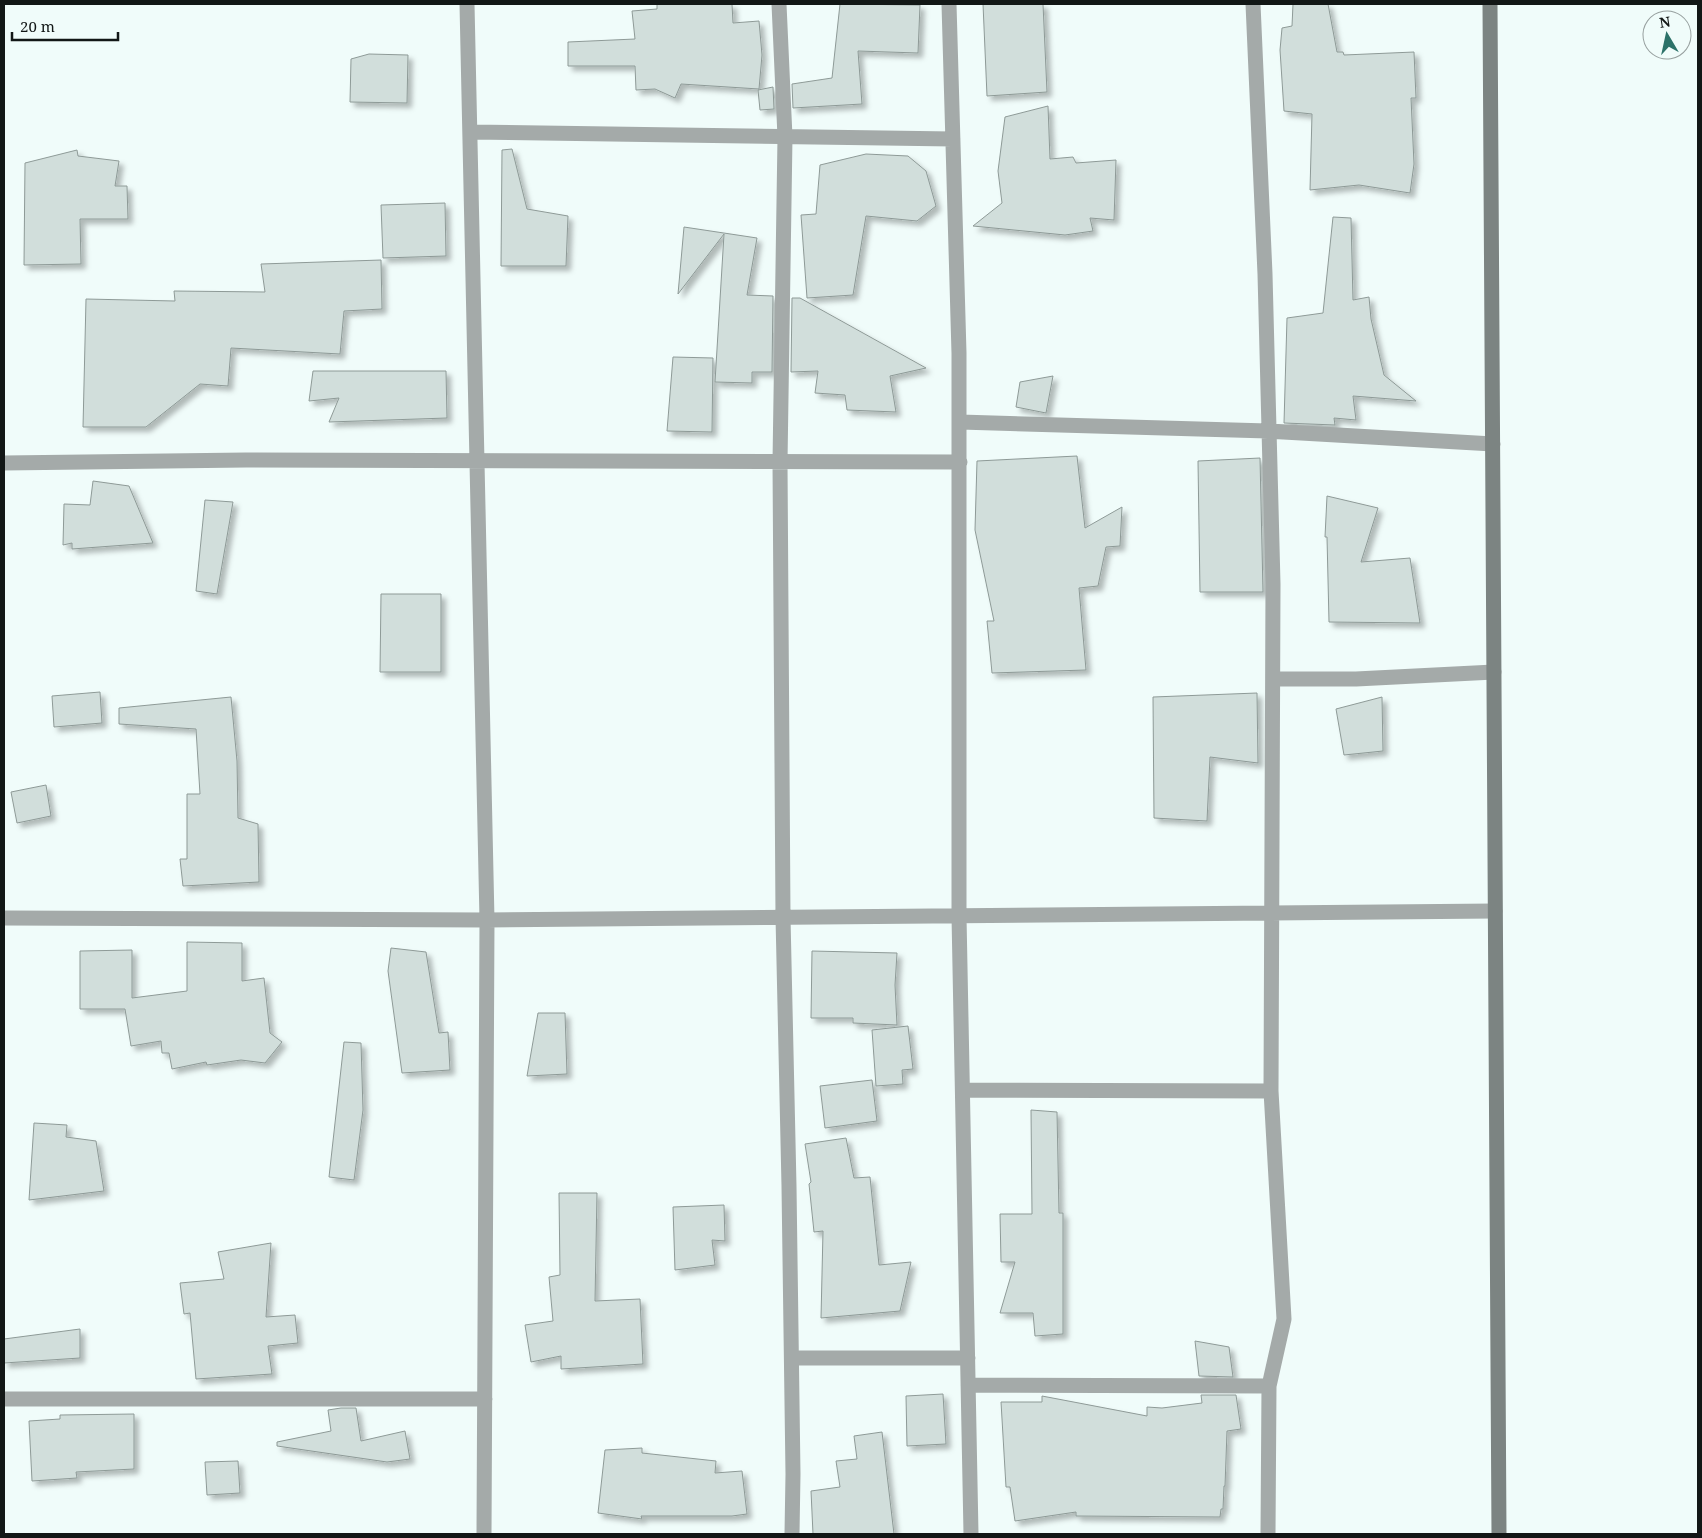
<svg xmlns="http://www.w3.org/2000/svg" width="1702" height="1538" viewBox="0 0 1702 1538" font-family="'Noto Serif',serif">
	<defs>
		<filter id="shadow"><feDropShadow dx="4.5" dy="4.5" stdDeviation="2.5" flood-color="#0004"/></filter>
	</defs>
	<rect width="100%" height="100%" fill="#f0fcfa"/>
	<path fill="#d1dedb" stroke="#8e9a97" filter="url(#shadow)" d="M 657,4 L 732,4 L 733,23 L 759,21 L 762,55 L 759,89 L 681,84 L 675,98 L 655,89 L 636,90 L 635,66 L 568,66 L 568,42 L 635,39 L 632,11 L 657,9 Z
		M 840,4 L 920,5 L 918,53 L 858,51 L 862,104 L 793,108 L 792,84 L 832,78 Z
		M 983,4 L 1043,4 L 1047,92 L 987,96 Z
		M 1293,4 L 1328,4 L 1337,52 L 1343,52 L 1344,55 L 1414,52 L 1416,98 L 1411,98 L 1414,164 L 1410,193 L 1359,185 L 1310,190 L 1312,114 L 1284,111 L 1280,50 L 1282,28 L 1292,26 Z
		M 369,54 L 408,55 L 407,103 L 350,102 L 351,59 Z
		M 773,87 L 774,109 L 760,110 L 758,90 Z
		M 1048,106 L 1050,159 L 1073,157 L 1076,163 L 1116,160 L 1114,220 L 1090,218 L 1093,231 L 1065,235 L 973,226 L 1002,203 L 998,171 L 1005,117 Z
		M 512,149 L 527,209 L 568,216 L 566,266 L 501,266 L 502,150 Z
		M 77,150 L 78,156 L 119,161 L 115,186 L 127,186 L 128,219 L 80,219 L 81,264 L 24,265 L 25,163 Z
		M 866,154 L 908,156 L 926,171 L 936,206 L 917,221 L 866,216 L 853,295 L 807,298 L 801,215 L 816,214 L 820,165 Z
		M 445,203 L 446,256 L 383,258 L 381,205 Z
		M 1333,217 L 1351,218 L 1353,300 L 1369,297 L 1371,319 L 1384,375 L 1416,401 L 1353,396 L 1356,420 L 1334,418 L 1335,425 L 1284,423 L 1287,318 L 1323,313 Z
		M 684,227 L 757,238 L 747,295 L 773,296 L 772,372 L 752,372 L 752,383 L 715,382 L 724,234 L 678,294 Z
		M 381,260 L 382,309 L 344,311 L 340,354 L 231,348 L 228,386 L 200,384 L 146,427 L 83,427 L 86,299 L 175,301 L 174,291 L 265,292 L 261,264 Z
		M 792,298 L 800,298 L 926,368 L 890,376 L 896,412 L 847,410 L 845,395 L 815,393 L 818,371 L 791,372 Z
		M 673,357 L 713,358 L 712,432 L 667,431 Z
		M 313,371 L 446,371 L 447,418 L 329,422 L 339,398 L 309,401 Z
		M 1053,376 L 1046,413 L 1016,407 L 1020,382 Z
		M 1077,456 L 1085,528 L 1122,507 L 1120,546 L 1106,547 L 1098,586 L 1079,588 L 1086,670 L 992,673 L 987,621 L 994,621 L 975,530 L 977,461 Z
		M 1260,458 L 1263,592 L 1200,592 L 1198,461 Z
		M 93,481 L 129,486 L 153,543 L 72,549 L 72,543 L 63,545 L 64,504 L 90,505 Z
		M 1327,496 L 1378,508 L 1361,562 L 1410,558 L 1420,623 L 1329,622 L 1327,537 L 1325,537 Z
		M 205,500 L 233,502 L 217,594 L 196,591 Z
		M 381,594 L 441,594 L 441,672 L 380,672 Z
		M 100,692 L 102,723 L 54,727 L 52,696 Z
		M 1257,693 L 1258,763 L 1210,757 L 1207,821 L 1154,818 L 1153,697 Z
		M 231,697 L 237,761 L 238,818 L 258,824 L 259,882 L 183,886 L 180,859 L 187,859 L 187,794 L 200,794 L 196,729 L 119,724 L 119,708 Z
		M 1382,697 L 1383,751 L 1344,755 L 1336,709 Z
		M 46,785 L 51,816 L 17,823 L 11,792 Z
		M 187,942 L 242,943 L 242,981 L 264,978 L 270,1033 L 282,1042 L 265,1063 L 241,1060 L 207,1065 L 206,1062 L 172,1069 L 169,1053 L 162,1053 L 161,1041 L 131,1046 L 125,1009 L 80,1009 L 80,951 L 132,950 L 132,998 L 187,991 Z
		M 391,948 L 426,952 L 439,1033 L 448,1032 L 450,1070 L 402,1073 L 388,971 Z
		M 812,951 L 897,953 L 895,985 L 897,1025 L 853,1023 L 853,1018 L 811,1018 Z
		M 538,1013 L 565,1013 L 567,1074 L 527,1076 Z
		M 908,1026 L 913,1069 L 902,1070 L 903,1084 L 876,1086 L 872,1030 Z
		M 344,1042 L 361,1043 L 363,1110 L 354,1180 L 329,1177 Z
		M 872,1080 L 877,1121 L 825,1128 L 820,1086 Z
		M 1031,1110 L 1057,1112 L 1059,1213 L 1063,1213 L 1063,1334 L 1035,1336 L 1033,1313 L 1000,1313 L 1015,1262 L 1001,1262 L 1000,1214 L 1032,1214 Z
		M 34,1123 L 67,1125 L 66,1137 L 96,1141 L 104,1191 L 29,1200 Z
		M 846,1138 L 854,1178 L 870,1177 L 879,1265 L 911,1262 L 900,1311 L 821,1318 L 823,1231 L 814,1232 L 809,1184 L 811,1182 L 805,1144 Z
		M 559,1193 L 597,1193 L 595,1301 L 640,1299 L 643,1364 L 561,1369 L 561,1356 L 531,1362 L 525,1325 L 553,1321 L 549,1277 L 560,1275 Z
		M 724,1205 L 725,1241 L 712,1240 L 715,1265 L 675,1270 L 673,1207 Z
		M 271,1243 L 266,1317 L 295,1315 L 298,1343 L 268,1346 L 272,1374 L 196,1379 L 190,1313 L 184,1314 L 180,1283 L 224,1279 L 218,1252 Z
		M 80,1329 L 80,1358 L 4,1363 L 4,1339 Z
		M 1195,1341 L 1229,1347 L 1233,1377 L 1199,1376 Z
		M 943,1394 L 946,1444 L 907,1446 L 906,1396 Z
		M 1201,1395 L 1236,1395 L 1241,1429 L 1227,1431 L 1225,1486 L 1224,1486 L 1223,1509 L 1221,1509 L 1220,1517 L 1076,1516 L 1076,1512 L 1015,1521 L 1010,1487 L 1006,1487 L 1001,1402 L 1042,1402 L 1042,1396 L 1147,1416 L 1147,1407 L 1162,1408 L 1202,1403 Z
		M 341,1408 L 356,1408 L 361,1441 L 405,1431 L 410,1459 L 387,1462 L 277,1446 L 277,1442 L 331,1431 L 328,1410 Z
		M 134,1414 L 134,1469 L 76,1472 L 77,1478 L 32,1481 L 29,1421 L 60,1419 L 60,1415 Z
		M 882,1432 L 894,1534 L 813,1534 L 811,1491 L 840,1487 L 836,1461 L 857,1459 L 854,1436 Z
		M 642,1448 L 642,1453 L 716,1461 L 715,1473 L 742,1471 L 747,1514 L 732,1516 L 641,1516 L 642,1519 L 598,1513 L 605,1450 Z
		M 238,1461 L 240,1493 L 207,1495 L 205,1462 Z"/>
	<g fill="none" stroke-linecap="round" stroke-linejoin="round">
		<path stroke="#a4aaa9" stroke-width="15" d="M 467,4 L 487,920 L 484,1534
			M 779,4 L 785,137 L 780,462 L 783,917 L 789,1186 L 793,1474 L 792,1534
			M 949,4 L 959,353 L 959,916 L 971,1534
			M 1253,4 L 1265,274 L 1273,584 L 1271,1091 L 1284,1319 L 1269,1386 L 1268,1534
			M 470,132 L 953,139
			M 960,422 L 1268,431 L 1493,444
			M 4,463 L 246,460 L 960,462
			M 1273,679 L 1356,679 L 1494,672
			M 4,918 L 487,920 L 1495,911
			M 963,1090 L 1271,1091
			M 792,1358 L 968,1358
			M 968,1385 L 1269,1386
			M 4,1399 L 485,1399"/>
		<path stroke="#7c8482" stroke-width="15" d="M 1490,4 L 1499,1534"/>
	</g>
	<rect width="1702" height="1538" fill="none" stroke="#121716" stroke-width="10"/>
	<g transform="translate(1667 35) rotate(351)"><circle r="24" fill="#f0fcfa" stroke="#97a09f"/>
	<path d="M0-4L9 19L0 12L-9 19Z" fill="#2c7269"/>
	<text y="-8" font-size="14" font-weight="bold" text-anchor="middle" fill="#121716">N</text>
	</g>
	<path d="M12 32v8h106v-8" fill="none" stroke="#121716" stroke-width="2.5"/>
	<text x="20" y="32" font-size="15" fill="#121716" stroke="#f0fcfa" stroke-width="4" paint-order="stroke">20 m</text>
</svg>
